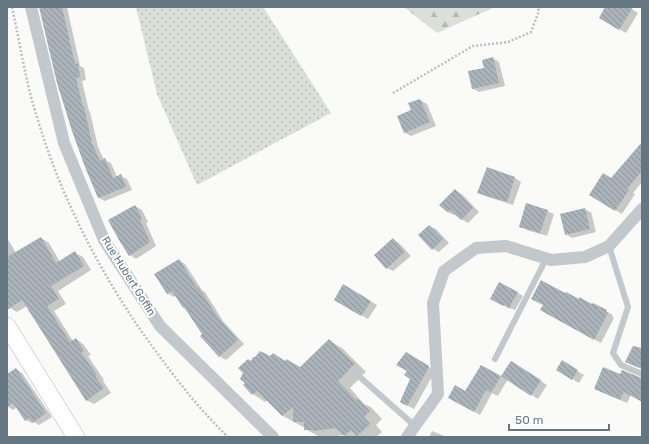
<svg xmlns="http://www.w3.org/2000/svg" width="649" height="444" viewBox="0 0 649 444" font-family="Rubik,sans-serif">
	<defs>
		<pattern id="green-dots" width="8" height="8" patternUnits="userSpaceOnUse"><rect width="8" height="8" fill="#dadfd7"/><path d="M2 2h.1M6 6h.1" fill="none" stroke="#b4b9b4" stroke-width="1.8" stroke-linecap="round"/></pattern>
		<pattern id="forest-firs" width="22" height="20" patternUnits="userSpaceOnUse"><rect width="22" height="20" fill="#dadfd7"/><path d="M5 1l3.5 6h-7zM16 11l3.5 6h-7z" fill="#b4b9b4"/></pattern>
		<pattern id="building-back-hatch" width="6" height="6" patternUnits="userSpaceOnUse"><rect width="6" height="6" fill="#aab3b9"/><path d="M-1 5l2 2M0 0l6 6M5-1l2 2" fill="none" stroke="#8e969c"/></pattern>
	</defs>
	<rect width="100%" height="100%" fill="#fafaf8"/>
	<path fill="url(#green-dots)" d="M 136,7 L 263,7 L 331,113 L 197,185 L 157,94 Z"/>
	<path fill="url(#forest-firs)" d="M 404,7 L 495,7 L 437,33 Z"/>
	<path fill="#0003" d="M 41,7 L 67,7 L 80,66 L 84,68 L 86,80 L 82,81 L 89,111 L 90,112 L 98,147 L 104,160 L 105,160 L 111,163 L 117,177 L 121,176 L 127,179 L 132,190 L 105,201 L 99,198 L 86,167 Z
		M 606,7 L 629,7 L 638,13 L 626,33 L 600,17 Z
		M 493,58 L 499,62 L 505,86 L 479,92 L 472,88 Z
		M 420,100 L 427,104 L 436,126 L 411,136 L 405,133 L 398,117 L 412,111 Z
		M 642,144 L 642,182 L 633,193 L 635,194 L 622,214 L 591,195 L 612,179 Z
		M 488,169 L 515,178 L 521,182 L 513,205 L 485,196 L 479,193 Z
		M 455,190 L 462,194 L 479,212 L 468,223 L 461,219 L 456,214 L 454,215 L 447,212 Z
		M 135,206 L 142,210 L 148,222 L 146,223 L 156,246 L 136,259 L 130,255 Z
		M 584,209 L 591,212 L 596,232 L 572,238 L 566,234 Z
		M 547,211 L 554,214 L 547,236 L 527,230 L 521,227 Z
		M 429,226 L 436,229 L 449,243 L 439,252 L 433,249 Z
		M 41,238 L 49,243 L 60,262 L 75,253 L 83,257 L 91,270 L 58,291 L 66,304 L 54,311 L 73,341 L 76,339 L 83,344 L 91,355 L 88,356 L 104,380 L 103,381 L 111,393 L 94,404 L 86,400 L 27,306 L 17,312 L 10,308 L 7,304 L 7,240 L 9,241 L 16,253 Z
		M 393,239 L 399,243 L 411,256 L 393,271 L 387,268 Z
		M 179,260 L 185,264 L 202,290 L 205,292 L 223,321 L 244,344 L 226,360 L 219,356 L 203,335 L 187,310 L 184,308 L 176,295 L 174,297 L 167,293 Z
		M 500,283 L 523,296 L 515,310 L 510,308 L 510,309 L 491,298 Z
		M 344,286 L 377,305 L 368,319 L 335,300 Z
		M 566,295 L 592,305 L 593,304 L 613,315 L 612,316 L 614,318 L 601,343 L 541,310 Z
		M 330,341 L 342,348 L 366,372 L 362,375 L 361,377 L 350,388 L 364,404 L 371,407 L 382,419 L 376,425 L 382,432 L 376,437 L 347,437 L 344,435 L 331,437 L 318,436 L 305,429 L 305,428 L 283,416 L 267,400 L 265,402 L 253,394 L 244,385 L 246,382 L 244,373 L 251,362 L 270,358 L 285,362 L 300,369 Z
		M 406,353 L 435,371 L 414,409 L 401,402 L 412,379 L 408,371 Z
		M 511,362 L 547,385 L 538,399 L 508,379 L 498,396 L 492,393 L 480,415 L 449,397 L 466,392 L 482,366 L 501,377 Z
		M 562,362 L 584,375 L 579,383 L 557,370 Z
		M 16,369 L 22,373 L 52,417 L 39,425 L 34,422 L 32,423 L 26,420 L 17,407 L 13,410 L 7,406 L 7,375 Z
		M 620,375 L 642,379 L 642,401 L 631,395 L 627,403 L 602,392 Z
		M 432,431 L 447,437 L 429,437 Z"/>
	<path fill="url(#building-back-hatch)" d="M 39,7 L 62,7 L 75,64 L 78,63 L 80,77 L 76,78 L 83,107 L 84,107 L 92,143 L 100,161 L 105,158 L 113,178 L 121,174 L 126,187 L 98,198 L 85,167 L 72,131 L 57,83 Z
		M 605,7 L 633,7 L 619,30 L 599,18 Z
		M 493,57 L 499,83 L 472,89 L 468,71 L 484,68 L 482,60 Z
		M 420,99 L 430,122 L 404,133 L 397,116 L 411,110 L 408,103 Z
		M 642,142 L 642,171 L 627,189 L 629,190 L 615,211 L 589,195 L 603,173 L 611,178 Z
		M 487,167 L 515,177 L 507,202 L 477,193 Z
		M 455,189 L 473,208 L 461,220 L 450,210 L 447,212 L 439,205 Z
		M 526,203 L 548,210 L 540,233 L 519,227 Z
		M 135,205 L 142,218 L 140,220 L 150,242 L 129,256 L 119,240 L 108,220 Z
		M 585,208 L 590,229 L 565,235 L 560,214 Z
		M 429,225 L 443,239 L 432,250 L 418,235 Z
		M 41,237 L 56,263 L 75,251 L 84,266 L 51,286 L 59,299 L 47,306 L 70,342 L 76,338 L 84,351 L 81,352 L 97,375 L 95,376 L 104,388 L 86,401 L 22,300 L 7,310 L 7,257 Z
		M 393,238 L 405,252 L 386,269 L 374,255 Z
		M 179,259 L 197,288 L 198,287 L 217,316 L 238,340 L 219,357 L 200,336 L 202,334 L 184,307 L 183,308 L 172,291 L 167,294 L 154,274 Z
		M 541,280 L 565,293 L 566,292 L 579,299 L 579,297 L 592,304 L 593,303 L 607,310 L 606,312 L 608,313 L 594,340 L 540,310 L 543,305 L 531,299 Z
		M 499,282 L 518,292 L 509,308 L 504,305 L 503,306 L 490,299 Z
		M 343,284 L 371,301 L 361,316 L 334,300 Z
		M 329,339 L 355,364 L 350,368 L 349,370 L 338,381 L 356,400 L 358,399 L 370,411 L 364,417 L 370,424 L 357,436 L 351,430 L 344,436 L 335,428 L 313,431 L 312,430 L 304,430 L 304,422 L 293,422 L 293,407 L 282,416 L 257,391 L 252,395 L 243,385 L 245,383 L 240,379 L 243,373 L 238,368 L 248,359 L 251,361 L 253,357 L 255,357 L 260,351 L 270,356 L 273,353 L 285,361 L 286,359 L 300,367 Z
		M 633,346 L 642,348 L 642,369 L 625,362 Z
		M 406,352 L 429,366 L 429,367 L 407,406 L 400,402 L 410,379 L 404,375 L 407,371 L 396,365 Z
		M 562,360 L 578,370 L 572,380 L 556,370 Z
		M 511,361 L 541,380 L 531,396 L 501,376 L 491,393 L 486,390 L 474,412 L 448,398 L 455,385 L 465,391 L 481,365 L 501,376 Z
		M 603,367 L 620,374 L 622,370 L 642,378 L 642,402 L 624,392 L 620,400 L 594,389 Z
		M 16,368 L 46,413 L 33,423 L 29,418 L 25,421 L 13,403 L 7,407 L 7,374 Z"/>
	<g fill="none" stroke-linecap="round" stroke-linejoin="round">
		<g stroke="#b3babf" stroke-width="18">
			<path id="secondary" d="M 7,326 L 76,437"/>
		</g>
		<path stroke="#bbbfc2" stroke-width="2.5" stroke-dasharray="2 2" stroke-linecap="butt" d="M 12,7 C 18,35 23,64 30,93 C 34,108 39,124 44,139 C 70,218 113,295 163,361 C 183,388 204,414 228,437
			M 393,93 L 473,46 L 508,42 L 531,32 L 539,11 L 538,7"/>
		<path stroke="#c3c8cc" stroke-width="6" d="M 609,246 L 628,307 L 613,353 L 621,365 L 642,374
			M 495,359 L 546,259
			M 353,371 L 415,426"/>
		<path stroke="#c3c8cc" stroke-width="12" d="M 31,7 L 64,143 L 104,240 L 160,326 L 273,437
			M 407,437 L 438,394 L 433,303 L 444,271 L 476,248 L 506,246 L 551,260 L 585,257 L 609,246 L 642,209"/>
		<use href="#secondary" stroke="#fff" stroke-width="17"/>
	</g>
	<g text-anchor="middle" stroke-width="4" stroke-linejoin="round" paint-order="stroke">
		<g font-size="11" fill="#657683" stroke="#fff">
			<text transform="translate(129 276) rotate(58)" y="4">Rue Hubert Goffin</text>
		</g>
	</g>
	<rect width="649" height="444" fill="none" stroke="#657683" stroke-width="16"/>
	<path d="M509 424v6h100v-6" fill="none" stroke="#657683" stroke-width="2"/>
	<text x="515" y="424" font-size="12" fill="#657683" stroke="#ffffff" stroke-width="3" paint-order="stroke">50 m</text>
</svg>
